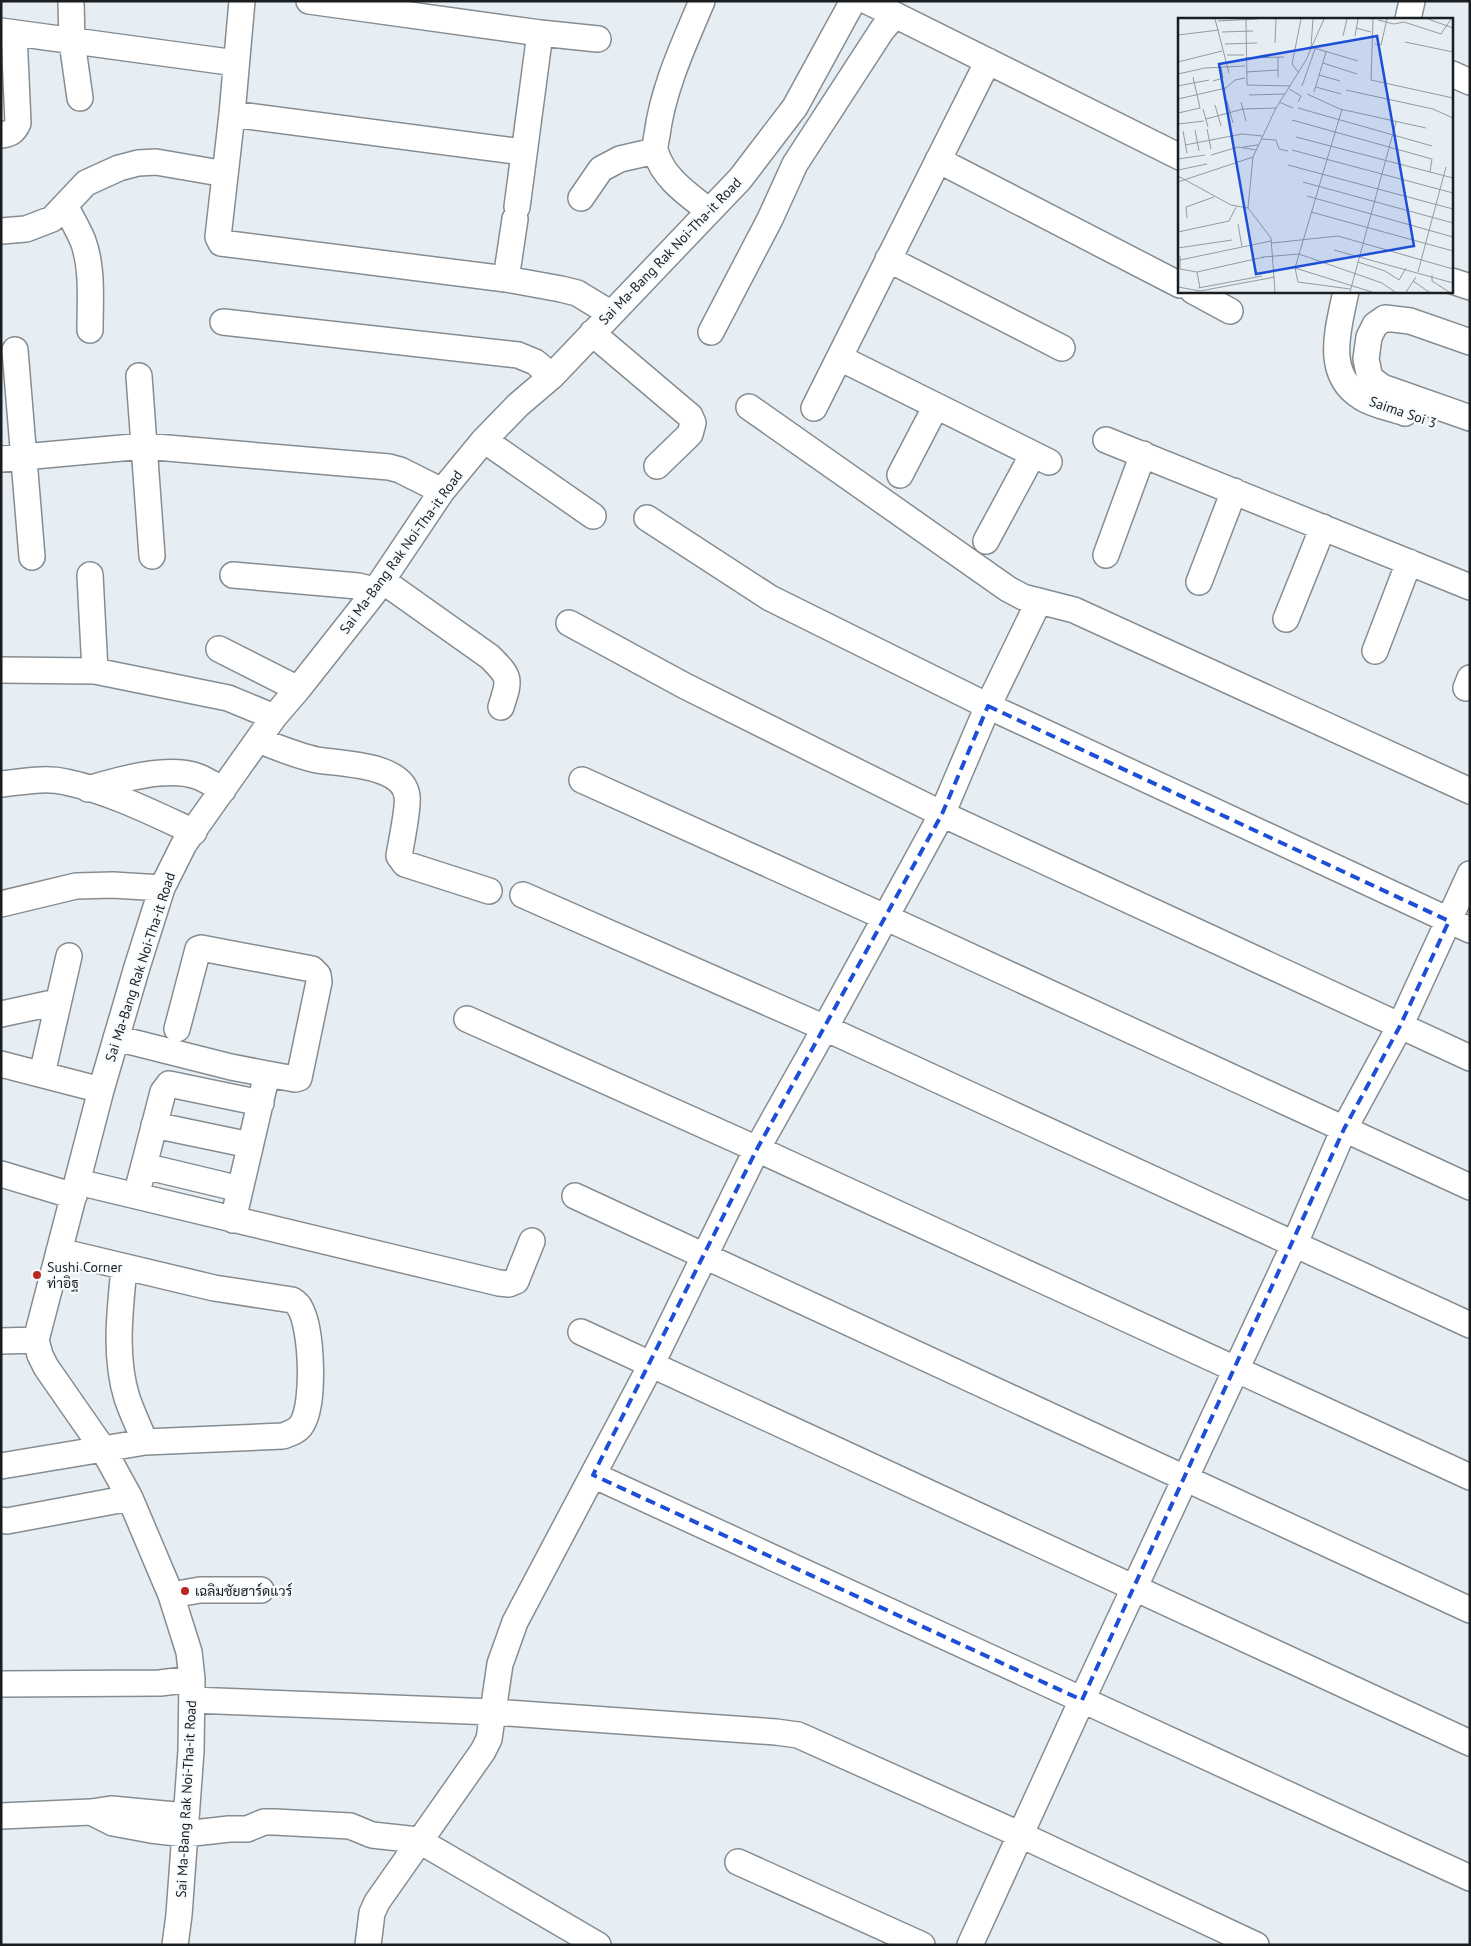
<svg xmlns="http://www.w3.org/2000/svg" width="1471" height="1946" viewBox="0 0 1471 1946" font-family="'PT Sans',Sarabun,sans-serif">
	<rect width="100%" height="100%" fill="#e6eef3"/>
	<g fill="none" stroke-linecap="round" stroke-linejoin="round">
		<g stroke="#868d92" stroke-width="28">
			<path id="minor" d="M 71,1 L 72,42 L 80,98
				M 242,1 L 232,114 L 218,237 L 221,243 L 506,279 L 561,289 L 577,293 L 610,313
				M 309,1 L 540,33 L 598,39
				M 702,1 C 684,44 663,88 657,135 C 656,140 654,148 656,153 C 664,179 689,195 709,211
				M 867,1 L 1180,157
				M 1408,19 L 1412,1
				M 1,31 L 236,63
				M 1452,74 L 1470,82
				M 232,114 L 523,152
				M 1,135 C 10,134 14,132 18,123 L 14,33
				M 938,160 L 1180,285
				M 581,198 L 601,169 L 620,159 L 655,151
				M 65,206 C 71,217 78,229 83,241 C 93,268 90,301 90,330
				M 517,207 L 540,33
				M 1,231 L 26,229 L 52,219 L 86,183 L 119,168 L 138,163 L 156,162 L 214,172
				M 888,259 L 1062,348
				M 506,279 L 515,219
				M 1452,281 L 1470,287
				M 1193,291 L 1230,311
				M 1346,291 C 1339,327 1323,373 1361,397 C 1373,405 1391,408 1405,413
				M 223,322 L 518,355 L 535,362 L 552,376
				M 711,332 L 770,219 L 795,164 L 882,30 L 895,15
				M 592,333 L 690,416 L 693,423 L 690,434 L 657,466
				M 1470,342 L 1410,321 L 1385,318 L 1375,325 L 1369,337 L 1366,359 L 1370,378 L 1382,387 L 1470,418
				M 15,350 L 32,557
				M 840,358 L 1049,462
				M 139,376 L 152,556
				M 749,407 L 1008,589 L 1023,597 L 1074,610 L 1470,791
				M 814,408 L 988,61
				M 484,440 L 593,516
				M 1106,440 L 1470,587
				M 1,459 L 144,446 L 389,467 L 400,470 L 442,491
				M 900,475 L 936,406
				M 647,518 L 770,598 L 988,706 L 1470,930
				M 986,541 L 1033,454
				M 1106,555 L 1143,454
				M 90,575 L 95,671
				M 233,575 L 358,586 L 366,588 L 373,594
				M 383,581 L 490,657 C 511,678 510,679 501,707
				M 1199,582 L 1234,491
				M 1286,619 L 1323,527
				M 569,623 L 685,686 L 942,814 L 1470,1058
				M 219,649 L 298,689
				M 1375,651 L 1409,562
				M 1,670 L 95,671 L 228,698 L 274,717
				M 1466,688 L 1470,678
				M 258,740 C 277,747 297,756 317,760 C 341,764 403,764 407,796 C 409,807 401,843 399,856 L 405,864 L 489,891
				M 582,780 L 887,918 L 1470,1187
				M 1,784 C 22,782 45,777 66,782 C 109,791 155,814 194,832
				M 88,789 C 118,780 169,765 199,777 C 207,780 215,786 223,790
				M 523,895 L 825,1028 L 1470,1325
				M 1,904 L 76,886 L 113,885 L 162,888
				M 1,1014 L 57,1002
				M 467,1019 L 757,1149 L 1470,1477
				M 177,1029 L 198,949 L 201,948 L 312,969 L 318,975 L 319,982 L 299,1078 L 295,1079 L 267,1074
				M 116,1038 L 231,1067 L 267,1074 L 233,1220
				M 1,1064 L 101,1090
				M 42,1074 L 69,956
				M 154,1125 L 250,1145
				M 144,1166 L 240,1189
				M 1,1174 L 74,1196
				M 78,1182 L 499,1283 L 509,1284 L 516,1281 L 532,1241
				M 136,1196 L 163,1092 L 169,1084 L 261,1103
				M 575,1196 L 1470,1610
				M 124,1268 C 120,1311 114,1356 127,1398 C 132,1413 139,1427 145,1442
				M 581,1332 L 1470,1743
				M 1,1341 L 36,1340
				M 1,1466 L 145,1442 L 283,1436 C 291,1433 298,1431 302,1424 C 315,1403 312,1329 300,1308 C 299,1305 295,1302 292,1300 L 214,1288 L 59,1251
				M 593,1475 L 1470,1878
				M 1,1520 L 7,1521 L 130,1498
				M 171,1595 L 200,1590 L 261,1590
				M 1,1684 L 160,1683 L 192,1679
				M 192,1700 L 493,1712 L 776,1732 L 798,1735 L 1021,1835 L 1256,1945
				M 91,1812 L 113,1823 L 151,1830 L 185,1834 L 229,1829 L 247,1829 L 264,1822 L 275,1822 L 350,1826 L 372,1835 L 418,1840 L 598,1945
				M 1,1816 L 91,1812 L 111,1809 L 186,1816
				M 738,1862 L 922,1945
				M 175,1945 L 179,1915 L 191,1751 L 192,1679 L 189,1652 L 171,1595 L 130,1498 L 103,1449 L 46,1367 L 40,1355 L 36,1340 L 101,1090 L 137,967 L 162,888 L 184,844 L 274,717 L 298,689 L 373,594 L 442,491 L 484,440 L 518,405 L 552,376 L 740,179 L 795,107 L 853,1
				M 368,1945 L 372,1913 L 377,1902 L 483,1751 L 489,1739 L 500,1664 L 515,1622 L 651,1365 L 757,1149 L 825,1028 L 942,814 L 988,706 L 1039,601
				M 970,1945 L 1082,1700 L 1295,1243 L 1344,1129 L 1400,1026 L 1470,874"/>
		</g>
		<use href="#minor" stroke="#fff" stroke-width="25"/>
	</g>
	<path fill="none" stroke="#1d4ed8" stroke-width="4" stroke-dasharray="10 6" stroke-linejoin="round" d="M 988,706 L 1449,921 L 1400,1026 L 1344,1129 L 1082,1700 L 593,1475 L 757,1149 L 942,814 Z"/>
	<g fill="#b72820" stroke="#f6fbfe" stroke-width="2">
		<circle cx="37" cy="1275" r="5"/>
		<circle cx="185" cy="1591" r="5"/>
	</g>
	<g text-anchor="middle" stroke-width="4.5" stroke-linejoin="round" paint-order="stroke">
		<g font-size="14" fill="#1b1e20" stroke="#f6fbfe">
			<text transform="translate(670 251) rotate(-46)" y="5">Sai Ma-Bang Rak Noi-Tha-it Road</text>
			<text transform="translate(1403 412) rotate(19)" y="5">Saima Soi 3</text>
			<text transform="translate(401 552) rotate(-54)" y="5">Sai Ma-Bang Rak Noi-Tha-it Road</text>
			<text transform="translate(140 967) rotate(-72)" y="5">Sai Ma-Bang Rak Noi-Tha-it Road</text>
			<text transform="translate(186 1799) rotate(-87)" y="5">Sai Ma-Bang Rak Noi-Tha-it Road</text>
		</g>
		<g font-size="14" fill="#1b1e20" stroke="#f6fbfe" text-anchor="start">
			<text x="47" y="1272">Sushi Corner<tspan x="47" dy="16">ท่าอิฐ</tspan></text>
			<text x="195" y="1596">เฉลิมชัยฮาร์ดแวร์</text>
		</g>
	</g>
	<g transform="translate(1178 18)">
		<rect width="275" height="275" fill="#e6eef3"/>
		<path fill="none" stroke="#959b9f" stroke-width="1" d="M 37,1 L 51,55M 68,1 L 69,67 L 113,68M 135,1 L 133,29 L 180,43M 195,1 L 193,62 L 275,80M 250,1 L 275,10M 200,2 L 216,6 L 226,4 L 263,16 L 273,1M 40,3 L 79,1M 178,10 L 193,14M 44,14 L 75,13M 0,17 L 41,12M 165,18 L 169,1M 177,18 L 180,1M 227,24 L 275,34M 97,25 L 98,1M 47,26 L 79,25M 197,26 L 203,27 L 209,1M 49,37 L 66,37M 100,39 L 100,59M 67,40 L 106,39M 0,44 L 44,33M 145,45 L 179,56M 68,54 L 100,52M 121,55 L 114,46 L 123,1M 0,56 L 27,50 L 67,48M 141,57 L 162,63M 35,63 L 45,60 L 43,49M 0,68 L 31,62M 124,68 L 137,31M 138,69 L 163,76M 111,71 L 123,78 L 120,84M 168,72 L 255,91 L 275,100M 136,74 L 148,34M 129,76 L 162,91 L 248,110M 71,77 L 107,76M 0,81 L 48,70 L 57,62 L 67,60M 49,83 L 55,105M 63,84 L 68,103M 101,84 L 115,90M 37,87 L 43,108M 120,90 L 254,128M 25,91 L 30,109M 164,91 L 117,250 L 120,264 L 172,271M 0,95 L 22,90 L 15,59M 28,101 L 65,91 L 98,90M 114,102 L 254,141 L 252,154M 0,106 L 26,103M 29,111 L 33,131M 17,112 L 21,133M 5,113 L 9,135M 118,119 L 275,160M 83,121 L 98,122 L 101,131 L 110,133M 7,127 L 64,116 L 84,118M 65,129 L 80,127M 114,132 L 275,175M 33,137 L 60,129 L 78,132M 0,141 L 27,137M 110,147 L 275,191M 0,152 L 29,146M 0,158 L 53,187 L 70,190M 0,164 L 75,139M 125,164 L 275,205M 129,178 L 275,219M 133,194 L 275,233M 9,200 L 8,189 L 36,179M 60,206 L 64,229M 0,214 L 51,203 L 58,189M 94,225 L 160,218 L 275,251M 0,230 L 54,222M 156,232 L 275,265M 2,238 L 2,251 L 19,254 L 86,239M 85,239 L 121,236 L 204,265 L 217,274M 2,242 L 93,223M 180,244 L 207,253 L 221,262 L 228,250M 117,250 L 194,274M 19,254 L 22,270M 240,254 L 268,149M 254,257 L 254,263 L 271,274M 235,263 L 251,274M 0,269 L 22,273 L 97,259M 20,270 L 84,258M 97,274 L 93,220 L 70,190 L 75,139 L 98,90 L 128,42 L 146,1M 172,274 L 218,104M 228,274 L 238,259"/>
		<path fill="#1d4ed8" fill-opacity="0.15" stroke="#1d4ed8" stroke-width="2.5" d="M 199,18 L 236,228 L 78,256 L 41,46 Z"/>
		<rect width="275" height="275" fill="none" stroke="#1b1e20" stroke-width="2.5"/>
	</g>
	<rect width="1471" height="1946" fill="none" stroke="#1b1e20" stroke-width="5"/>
</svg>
